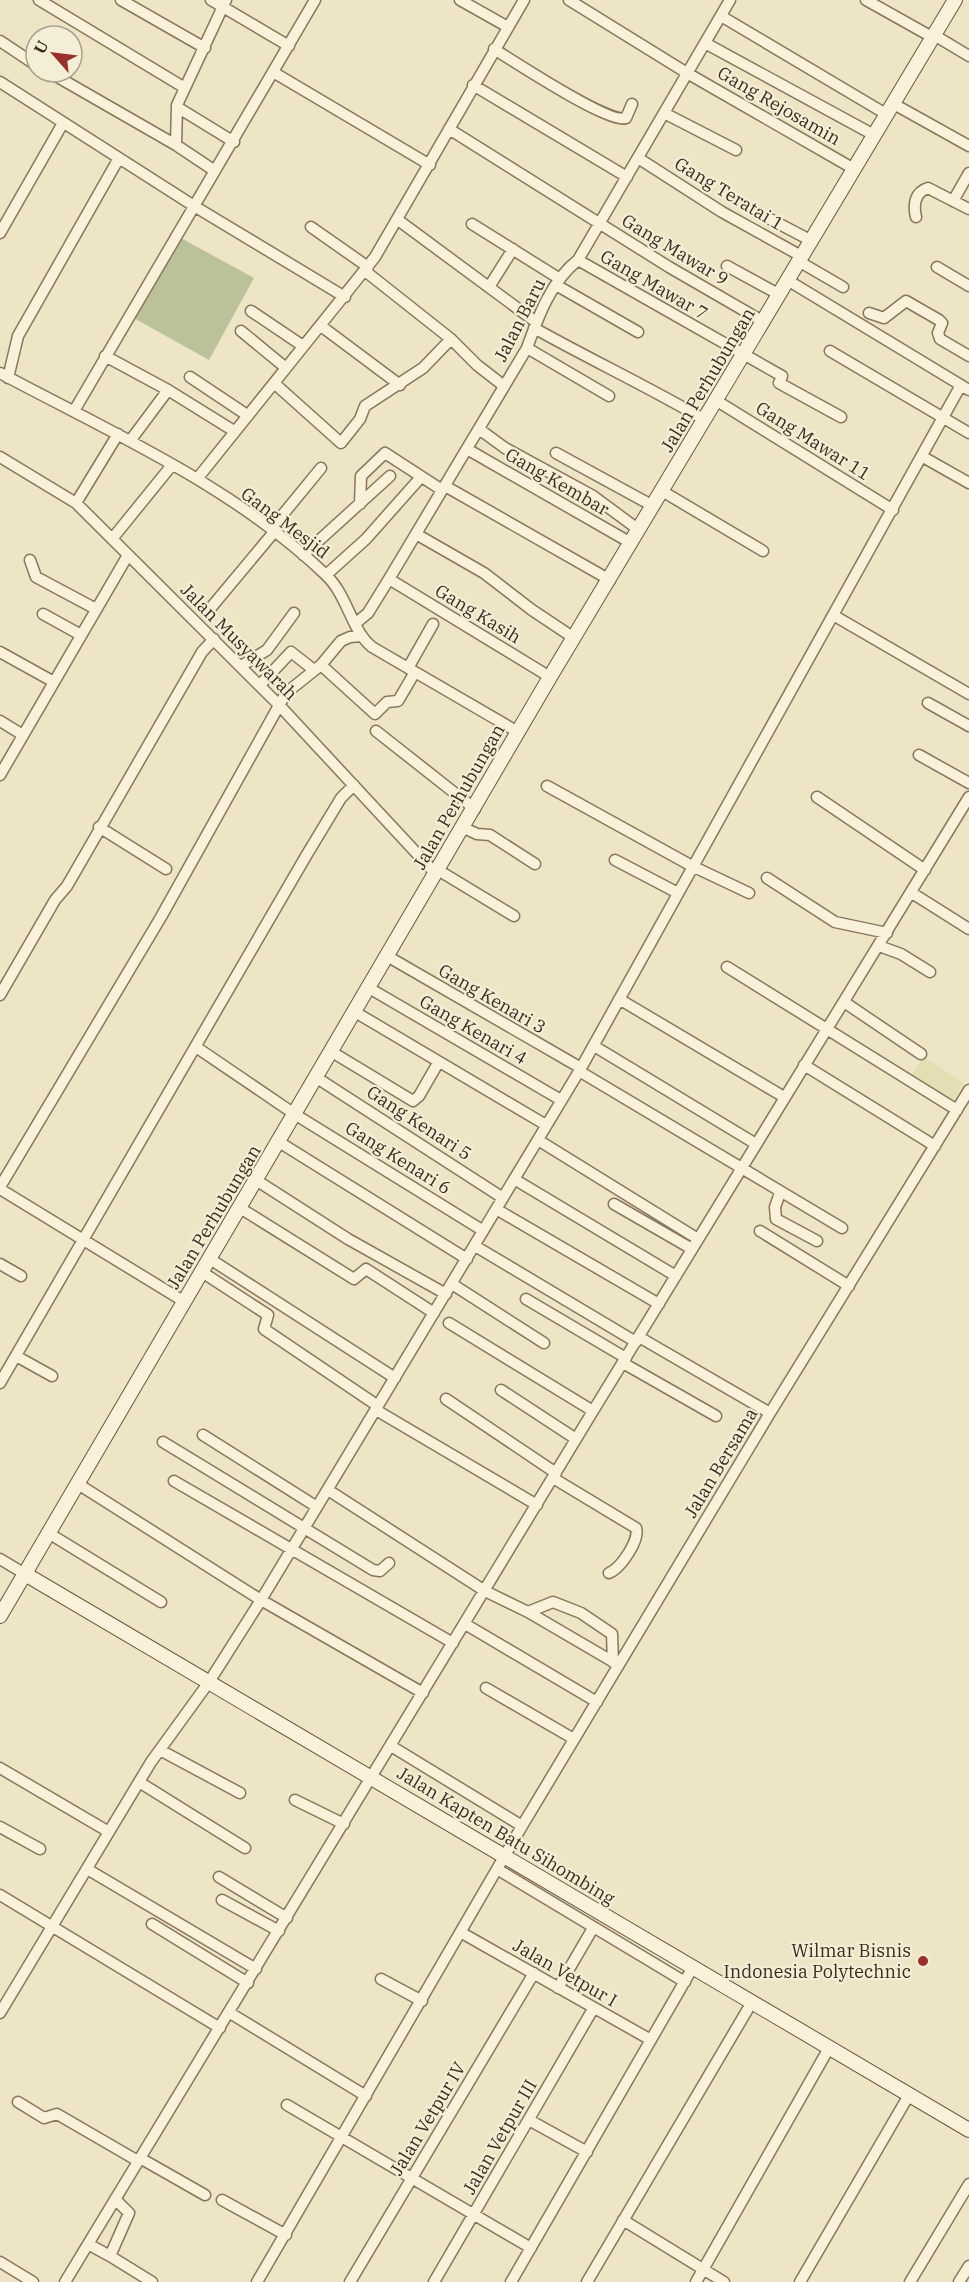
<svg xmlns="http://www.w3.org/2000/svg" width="969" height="2282" viewBox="0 0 969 2282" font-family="'IBM Plex Serif',serif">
	<rect width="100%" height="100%" fill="#eee4c6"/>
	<path fill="#e4deb4" d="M 924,1057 L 964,1083 L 951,1104 L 910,1078 Z"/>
	<path fill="#bbc299" d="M 177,236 L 254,278 L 209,360 L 132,317 Z"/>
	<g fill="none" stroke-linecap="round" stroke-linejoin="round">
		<g stroke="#8a765c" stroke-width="13">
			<path id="street" d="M 39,0 L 185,88
				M 121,0 L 205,48
				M 211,0 L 289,46
				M 460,0 L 508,27
				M 569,0 L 687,73 L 854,169
				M 866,0 L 932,37
				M 721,16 L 886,114
				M 934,35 L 969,56
				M 0,41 L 36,65
				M 705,43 L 874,135
				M 494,49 C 513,61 611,125 626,118 L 632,104
				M 49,72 L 176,145 L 215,171
				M 273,72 L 430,165
				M 0,82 L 194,206 L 345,297
				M 473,85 L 627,177
				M 892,103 L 969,146
				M 177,107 L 234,142
				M 664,113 L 736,150
				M 449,129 L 669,267 L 764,322
				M 176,145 L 177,105 L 226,0
				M 638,158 L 722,212 L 803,257
				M 953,201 L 969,173
				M 916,217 C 913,204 915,192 928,188 L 969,209
				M 768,218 L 812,241
				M 398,220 L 536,322
				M 472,224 L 560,279
				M 311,227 L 368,267
				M 0,233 L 63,123
				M 578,260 L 782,376 L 779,383 L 841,417
				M 800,262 L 843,287
				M 727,266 L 780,295
				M 937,267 L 969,286
				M 365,271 L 451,339 L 477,365 L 504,386
				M 789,281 L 969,390
				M 556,285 L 638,332
				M 489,287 L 513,249
				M 251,311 L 303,346
				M 869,313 L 884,318 L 906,301 L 939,320 L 942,323 L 938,333 L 940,339 L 969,356
				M 321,326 L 400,385
				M 534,328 C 591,360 649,387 705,420
				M 241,331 L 286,368
				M 527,348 L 609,396
				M 830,351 L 969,433
				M 105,356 L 168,390 L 234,431
				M 0,373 C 112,433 233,486 326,575 C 348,596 351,630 372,647 L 518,732
				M 190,377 L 247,415
				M 8,378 L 18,336 L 119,158
				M 274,383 L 341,443 L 360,419 L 365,406 L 423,368 L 451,339
				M 717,401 L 893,510
				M 74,411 L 315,0
				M 479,429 L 505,448 L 593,496 L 639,530
				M 130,441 L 168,390
				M 467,449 L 631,543
				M 556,453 L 653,506
				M 0,457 L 76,503 L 279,705 L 435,873
				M 923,457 L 969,483
				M 197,479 L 375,257 L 524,0
				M 445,486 L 610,580
				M 662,491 L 763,551
				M 76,503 L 118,434
				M 360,504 L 361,476 L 385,453 L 442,490
				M 271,529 L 321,468
				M 416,534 L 484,573 L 532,610 L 574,638
				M 112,539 L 172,465
				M 303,555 L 390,476
				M 30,560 L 36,577 L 96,609
				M 326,575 L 366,539 L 421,477
				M 389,579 L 550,677
				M 209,610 L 274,532
				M 43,614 L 81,635
				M 833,615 L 969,694
				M 356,623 L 368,613 L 389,579 L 527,348 C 538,317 551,281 578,260 L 730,0
				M 0,652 L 54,682
				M 321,665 L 375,714 L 387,702 L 398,701 L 415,672
				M 241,666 L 267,650 L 294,613
				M 408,668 L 433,624
				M 260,685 L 291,652 L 314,670
				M 928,703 L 969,726
				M 0,721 L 23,735
				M 376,731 L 475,809
				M 919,755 L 969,783
				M 0,775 L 128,555
				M 547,786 L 692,866 L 749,893
				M 817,797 L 925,870
				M 99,827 L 166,869
				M 464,828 L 477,834 L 490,835 L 535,864
				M 615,860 L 678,893
				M 438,870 L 514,916
				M 767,878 L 835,922 L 887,933
				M 912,893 L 969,929
				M 879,946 L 901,954 L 930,972
				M 387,956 L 581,1068
				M 727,967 L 957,1110
				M 369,988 L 561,1100
				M 0,995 L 55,900 L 67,886 L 202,652 L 214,639
				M 619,999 L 784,1097
				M 844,1002 L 921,1054
				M 355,1012 L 546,1125
				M 594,1046 L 756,1144
				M 196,1047 L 296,1115 L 482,1230
				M 332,1052 L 413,1101 L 419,1096 L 438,1063
				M 804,1065 L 935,1146
				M 579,1071 L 842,1228
				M 317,1078 L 503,1198
				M 538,1140 L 698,1239
				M 279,1142 L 467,1259
				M 514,1179 L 676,1276
				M 256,1180 L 348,1239 L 446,1294
				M 0,1187 L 161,917 L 286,693 L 321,665 L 341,641 L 350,637 L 362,636
				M 0,1189 L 185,1302
				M 780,1193 L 775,1207 L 776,1219 L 817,1241
				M 614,1204 L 692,1249
				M 240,1208 L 354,1279 L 366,1269 L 434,1313
				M 496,1209 L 659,1304
				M 760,1231 L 849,1286
				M 475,1246 L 636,1342
				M 210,1259 L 395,1378
				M 0,1264 L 21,1276
				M 202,1272 L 268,1315 L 264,1329 L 378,1406
				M 452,1284 L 544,1343
				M 526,1299 L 626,1358
				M 449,1323 L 593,1411
				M 639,1337 L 770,1413
				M 16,1356 L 52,1376
				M 623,1363 L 716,1416
				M 0,1383 L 306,856 L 341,798 L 354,785
				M 501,1390 L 576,1439
				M 446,1399 L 556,1473
				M 376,1410 L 537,1505
				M 203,1435 L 317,1507
				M 163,1442 L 373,1570 L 380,1571 L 389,1563
				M 553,1478 L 636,1528 C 640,1540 621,1568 609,1573
				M 174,1481 L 453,1643
				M 78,1484 L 261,1600 L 423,1693
				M 328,1490 L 485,1591 L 528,1612 L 553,1602 L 581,1613 L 612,1634 L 613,1662
				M 50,1534 L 161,1602
				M 0,1559 L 25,1574
				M 528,1612 L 617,1664
				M 465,1624 L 597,1702
				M 486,1688 L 574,1739
				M 391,1746 L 522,1826
				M 160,1750 L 240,1793
				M 0,1768 L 109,1832
				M 139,1782 L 245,1848
				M 295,1800 L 344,1824
				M 0,1827 L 40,1849
				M 87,1869 L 256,1969
				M 497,1869 L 685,1982
				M 219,1877 L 287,1918
				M 0,1895 L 220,2028
				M 222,1900 L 279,1931
				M 152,1924 L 248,1983
				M 462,1933 L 651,2040
				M 381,1979 L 422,2001
				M 558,1988 L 593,1928
				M 0,2013 L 151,1762 L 209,1682 L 261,1600 L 581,1068 L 961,385
				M 230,2013 L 366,2096
				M 18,2102 L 44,2118 L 57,2114 L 138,2161
				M 287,2105 L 531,2248
				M 529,2120 L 587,2152
				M 140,2158 L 205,2195
				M 222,2200 L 286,2235
				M 623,2220 L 724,2282
				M 88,2244 L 110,2256 L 129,2213 L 115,2199
				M 110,2256 L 152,2282
				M 0,2262 L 33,2282
				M 65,2282 L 593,1411 L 969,797
				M 257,2282 L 522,1826 L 770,1413 L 969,1090
				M 350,2282 L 534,1973
				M 434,2282 L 593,2009
				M 511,2282 L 693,1967
				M 587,2282 L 752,2002
				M 696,2282 L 829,2048
				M 800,2282 L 909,2095
				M 910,2282 L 969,2184
				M 959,2282 L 969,2266"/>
		</g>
		<g stroke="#6b573f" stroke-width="16">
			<path id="secondary" d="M 25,1574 L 969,2130
				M 0,1616 L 550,677 L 955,0"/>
		</g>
		<use href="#street" stroke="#f9f1da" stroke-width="10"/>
		<use href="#secondary" stroke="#f9f1da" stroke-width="14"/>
	</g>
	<circle fill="#98302c" stroke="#f5eed6" stroke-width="2" cx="923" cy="1961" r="6"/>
	<g text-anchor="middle" stroke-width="4.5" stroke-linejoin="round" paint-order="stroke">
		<g font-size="18" fill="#3a2d20" stroke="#f5eed6">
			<text transform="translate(779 106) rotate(30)" y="6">Gang Rejosamin</text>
			<text transform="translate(729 194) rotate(31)" y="6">Gang Teratai 1</text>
			<text transform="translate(675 250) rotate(31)" y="6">Gang Mawar 9</text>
			<text transform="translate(654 285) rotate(30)" y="6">Gang Mawar 7</text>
			<text transform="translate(520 320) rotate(-63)" y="6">Jalan Baru</text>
			<text transform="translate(708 380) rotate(-59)" y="6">Jalan Perhubungan</text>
			<text transform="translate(813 441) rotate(32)" y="6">Gang Mawar 11</text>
			<text transform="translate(557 482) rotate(30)" y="6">Gang Kembar</text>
			<text transform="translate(285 523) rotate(37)" y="6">Gang Mesjid</text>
			<text transform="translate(478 614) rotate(31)" y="6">Gang Kasih</text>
			<text transform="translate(239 642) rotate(45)" y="6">Jalan Musyawarah</text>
			<text transform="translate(459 797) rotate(-60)" y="6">Jalan Perhubungan</text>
			<text transform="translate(492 999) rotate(30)" y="6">Gang Kenari 3</text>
			<text transform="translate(473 1030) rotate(30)" y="6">Gang Kenari 4</text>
			<text transform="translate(419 1123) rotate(33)" y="6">Gang Kenari 5</text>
			<text transform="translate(398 1158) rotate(32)" y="6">Gang Kenari 6</text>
			<text transform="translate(214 1217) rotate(-59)" y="6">Jalan Perhubungan</text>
			<text transform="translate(721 1463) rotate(-59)" y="6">Jalan Bersama</text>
			<text transform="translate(506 1836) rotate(31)" y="6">Jalan Kapten Batu Sihombing</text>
			<text transform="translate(565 1973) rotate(30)" y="6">Jalan Vetpur I</text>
			<text transform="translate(428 2119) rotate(-59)" y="6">Jalan Vetpur IV</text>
			<text transform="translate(500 2137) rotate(-60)" y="6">Jalan Vetpur III</text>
		</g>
		<g font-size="18" fill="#3a2d20" stroke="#f5eed6" text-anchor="end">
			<text x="911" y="1957">Wilmar Bisnis<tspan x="911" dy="21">Indonesia Polytechnic</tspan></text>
		</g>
	</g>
	<g transform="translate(54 54) rotate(298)"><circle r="28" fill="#f5eed6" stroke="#aaa18d" stroke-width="1.5"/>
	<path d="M0-4.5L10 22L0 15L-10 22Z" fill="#98302c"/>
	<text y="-9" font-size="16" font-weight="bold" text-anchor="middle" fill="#3a2d20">U</text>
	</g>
</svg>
